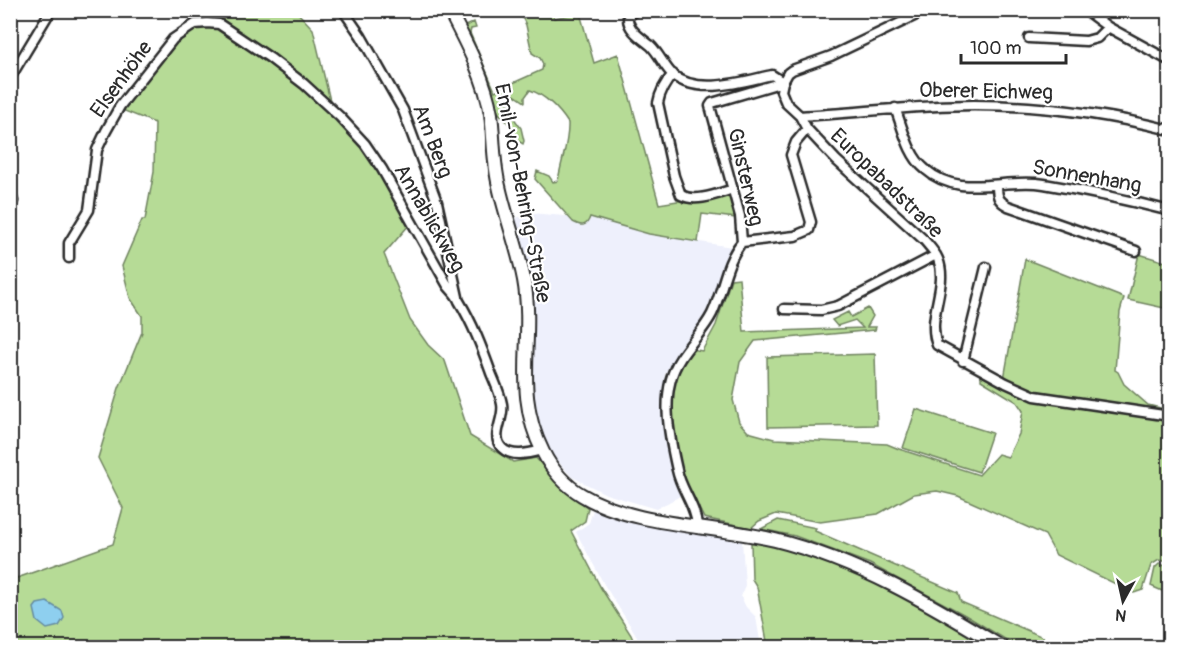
<svg xmlns="http://www.w3.org/2000/svg" width="1180" height="658" viewBox="0 0 1180 658" font-family="Pangolin,sans-serif">
	<rect width="100%" height="100%" fill="#fff"/>
	<filter id="ink" filterUnits="userSpaceOnUse"><feTurbulence type="fractalNoise" baseFrequency=".0167" numOctaves="2"/><feDisplacementMap in="SourceGraphic" scale="12" xChannelSelector="R" yChannelSelector="G"/><feConvolveMatrix kernelMatrix="1 2 1 2 8 2 1 2 1" color-interpolation-filters="sRGB"/></filter>
	<g filter="url(#ink)">
		<path fill="#eef0fc" d="M 531,213 L 597,219 L 649,234 L 732,247 L 703,319 L 673,359 L 665,374 L 662,401 L 673,473 L 682,495 L 656,509 L 606,494 L 572,477 L 552,455 L 544,441 L 532,410 L 513,219 Z
			M 593,510 L 627,521 L 742,540 L 745,585 L 741,597 L 746,607 L 756,617 L 761,647 L 641,647 L 635,633 L 605,586 L 576,532 L 589,523 Z"/>
		<path fill="#b6db96" stroke="#708360" stroke-width="1.5" d="M 211,11 L 296,11 L 313,29 L 331,105 L 379,170 L 410,224 L 384,254 L 410,320 L 428,345 L 445,361 L 470,436 L 513,462 L 536,458 L 558,484 L 588,508 L 585,521 L 571,531 L 601,588 L 631,635 L 636,647 L 11,647 L 10,566 L 17,578 L 113,544 L 123,508 L 98,458 L 119,388 L 142,332 L 142,316 L 130,298 L 122,266 L 142,220 L 145,220 L 154,172 L 155,123 L 122,110 L 175,41 L 196,26 L 216,25 L 218,18 Z
			M 519,11 L 548,11 L 554,14 L 554,18 L 580,13 L 594,63 L 618,54 L 659,204 L 684,200 L 683,203 L 728,196 L 731,200 L 737,218 L 702,214 L 698,242 L 649,234 L 590,217 C 587,226 582,227 573,222 L 535,179 L 537,171 L 549,176 L 553,182 L 558,181 C 561,161 569,142 568,123 C 559,109 545,95 530,90 L 525,97 L 525,102 L 513,94 L 509,96 L 508,110 L 521,128 L 524,141 L 523,144 L 518,141 L 509,124 L 498,112 L 465,29 L 465,26 L 474,22 L 476,28 L 471,29 L 470,33 L 495,91 L 542,70 L 543,64 L 540,58 L 532,53 L 526,25 Z
			M 1139,254 L 1169,263 L 1169,309 L 1128,300 Z
			M 1025,259 L 1124,298 L 1120,312 L 1115,370 L 1118,372 L 1124,384 L 1148,405 L 1169,410 L 1169,562 L 1159,560 L 1151,565 L 1143,590 L 1134,593 L 1056,555 L 1045,535 L 958,496 L 937,491 L 914,494 L 878,514 L 820,522 L 776,514 L 759,521 L 751,528 L 704,518 L 680,472 L 671,404 L 674,382 L 691,349 L 702,351 L 716,325 L 731,279 L 739,278 L 744,332 L 863,328 L 855,320 L 837,326 L 832,320 L 848,312 L 851,317 L 868,308 L 873,316 L 867,327 L 876,327 L 875,330 L 755,341 L 740,362 L 733,400 L 739,422 L 748,432 L 774,439 L 887,444 L 899,449 L 979,475 L 998,454 L 1008,457 L 1019,434 L 1023,411 L 1017,402 L 981,380 L 981,374 L 1003,385 Z
			M 875,354 L 877,425 L 768,427 L 767,357 Z
			M 916,409 L 992,433 L 979,472 L 903,448 Z
			M 778,520 L 816,528 L 815,531 L 958,593 L 961,602 L 1043,637 L 1046,641 L 1044,647 L 1018,647 L 965,615 L 870,564 L 795,536 L 761,529 Z
			M 751,542 L 769,543 L 844,564 L 994,647 L 768,647 L 757,587 L 752,579 Z
			M 1159,564 L 1169,567 L 1169,594 L 1151,586 L 1155,568 Z"/>
		<path fill="#8ecfef" stroke="#668da1" stroke-width="1.5" d="M 47,602 L 62,611 L 64,618 L 59,626 L 47,629 L 37,621 L 34,608 L 37,604 Z"/>
		<g fill="none" stroke-linecap="round" stroke-linejoin="round">
			<g stroke="#2b2b2b" stroke-width="13">
				<path id="minor" d="M 343,10 L 361,36 L 403,110 L 437,202 L 458,297
					M 635,10 L 628,17 C 627,29 641,38 650,45 C 659,53 664,67 673,75 C 698,96 744,81 772,75 L 783,82
					M 927,10 L 831,56 L 792,70 L 788,73 L 783,82 L 781,91 L 786,103 L 800,116 L 807,129 L 836,160 L 924,240 C 929,246 935,252 938,259 C 949,286 926,316 937,345 L 1006,383 L 1035,396 L 1170,416
					M 1085,10 L 1108,27 L 1170,61
					M 1029,38 L 1086,41 L 1097,38 L 1108,27
					M 673,74 C 665,83 660,91 658,103 L 674,176 L 681,195 C 696,203 717,194 733,189
					M 10,78 L 51,10
					M 895,108 C 903,128 908,155 925,169 C 960,200 1004,177 1044,184 C 1086,191 1128,200 1170,211
					M 800,116 C 858,113 916,105 974,105 C 1040,105 1106,114 1170,130
					M 997,185 C 997,196 998,201 1008,206 L 1136,251
					M 10,193 L 13,201
					M 742,242 L 795,236 L 809,230 L 811,222 L 791,155 L 796,142 L 807,129
					M 69,258 L 69,243 L 89,210 L 97,150 L 106,131 L 120,106 L 173,39 L 195,24 L 207,23 L 219,24 L 270,58 L 304,84 L 340,117 L 365,144 L 382,169 L 448,286 C 452,291 457,295 459,301 C 473,324 482,348 491,373 C 495,383 500,393 502,404 C 505,419 490,436 502,448 C 512,458 530,453 542,450
					M 784,309 L 821,310 L 838,306 L 936,255
					M 963,361 L 986,267
					M 697,526 C 696,506 681,490 677,470 C 669,435 659,391 680,359 C 690,343 704,330 712,314 C 723,291 725,262 742,242 L 740,216 L 710,106 L 712,103 L 783,82"/>
			</g>
			<g stroke="#2b2b2b" stroke-width="16">
				<path id="secondary" d="M 449,10 C 466,43 485,78 491,114 C 494,138 493,162 499,186 C 506,218 518,248 524,280 C 535,341 512,391 543,452 C 552,470 565,485 582,495 C 635,527 715,525 775,540 C 859,561 929,603 1003,648"/>
			</g>
			<use href="#minor" stroke="#fff" stroke-width="8"/>
			<use href="#secondary" stroke="#fff" stroke-width="12"/>
		</g>
	</g>
	<g text-anchor="middle" stroke-width="4.5" stroke-linejoin="round" paint-order="stroke">
		<g font-size="21" fill="#2b2b2b" stroke="#fff">
			<text transform="translate(121 79) rotate(-54)" y="7">Elsenhöhe</text>
			<text transform="translate(986 91) rotate(1)" y="7">Oberer Eichweg</text>
			<text transform="translate(433 141) rotate(69)" y="7">Am Berg</text>
			<text transform="translate(1087 176) rotate(10)" y="7">Sonnenhang</text>
			<text transform="translate(746 177) rotate(77)" y="7">Ginsterweg</text>
			<text transform="translate(887 183) rotate(44)" y="7">Europabadstraße</text>
			<text transform="translate(523 193) rotate(79)" y="7">Emil-von-Behring-Straße</text>
			<text transform="translate(430 218) rotate(60)" y="7">Annablickweg</text>
		</g>
	</g>
	<rect width="1180" height="658" fill="none" stroke="#fff" stroke-width="36"/>
	<rect x="18" y="18" width="1144" height="622" fill="none" stroke="#2b2b2b" stroke-width="2" filter="url(#ink)"/>
	<g transform="translate(1123 601) rotate(188)" stroke="#ffffff" stroke-width="4.5" paint-order="stroke">
	<path d="M0-4.5L10 22L0 15L-10 22Z" fill="#2b2b2b"/>
	<text y="-9" font-size="16" font-weight="bold" text-anchor="middle" fill="#2b2b2b">N</text>
	</g>
	<path d="M961 54v9h105v-9" fill="none" stroke="#2b2b2b" stroke-width="3"/>
	<text x="970" y="54" font-size="18" fill="#2b2b2b" stroke="#ffffff" stroke-width="4.5" paint-order="stroke">100 m</text>
</svg>
